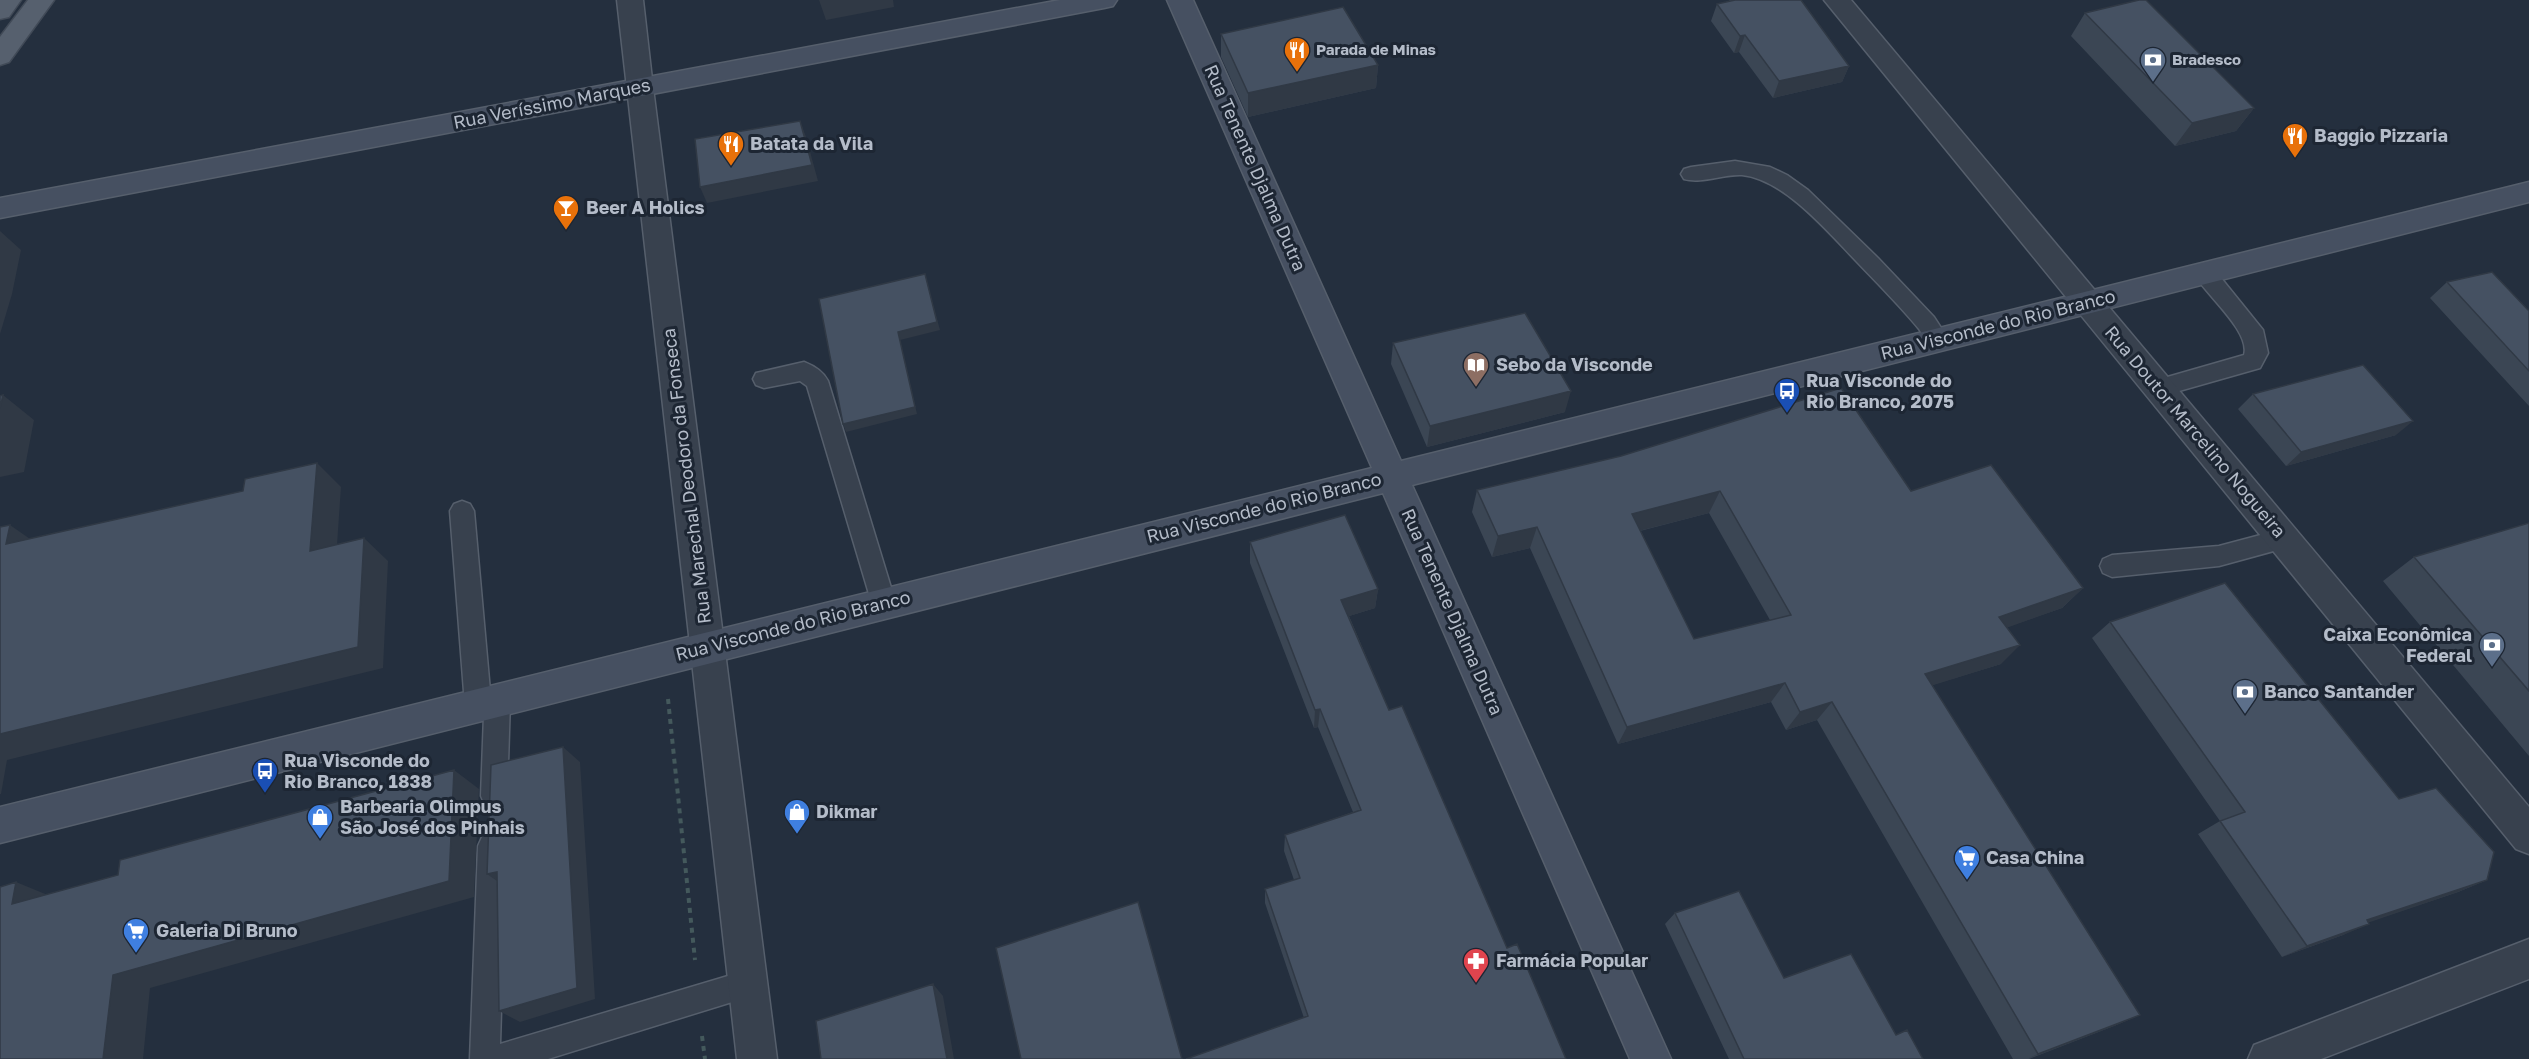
<svg xmlns="http://www.w3.org/2000/svg" width="2529" height="1059" viewBox="0 0 2529 1059" font-family="'Golos Text',sans-serif">
	<rect width="100%" height="100%" fill="#242f3e"/>
	<g fill="none" stroke-linecap="round" stroke-linejoin="round">
		<g stroke="#565f6c" stroke-width="3">
			<path id="service" d="M 1735,161 L 1770,167 L 1787,175 L 1808,190 L 1878,258 L 1934,317 L 1949,340 L 1946,346 C 1941,348 1938,349 1933,347 C 1926,344 1923,335 1919,329 C 1900,306 1878,284 1857,262 C 1829,233 1784,179 1742,175 C 1723,174 1702,184 1684,179 L 1681,174 L 1684,169 L 1691,167 Z
				M 2205,266 L 2213,268 L 2263,330 L 2268,353 L 2260,368 L 2158,397 L 2150,394 L 2147,388 L 2150,382 L 2244,355 C 2251,332 2206,295 2194,274 L 2197,268 Z
				M 804,362 C 814,366 823,371 828,381 L 896,604 L 893,612 L 884,615 L 875,612 L 872,604 L 807,386 L 800,381 L 764,388 L 756,385 L 753,379 L 756,373 Z
				M 462,501 L 470,504 L 474,511 L 490,691 L 497,688 L 506,692 L 510,700 L 507,796 L 503,805 L 494,809 L 485,805 L 481,796 L 484,715 L 478,717 L 469,713 L 465,705 L 450,511 L 454,504 Z
				M 2283,529 L 2292,532 L 2295,539 L 2292,546 L 2219,566 L 2112,577 L 2103,573 L 2100,566 L 2103,559 L 2112,555 L 2219,546 Z
				M 492,833 L 502,837 L 506,846 L 500,1044 L 748,970 L 758,974 L 762,984 L 758,994 L 548,1059 L 470,1059 L 478,846 L 482,837 Z"/>
		</g>
		<g stroke="#565f6c" stroke-width="3">
			<path id="minor" d="M 617,0 L 643,0 L 653,88 L 649,94 L 640,97 L 631,94 L 627,88 Z"/>
		</g>
		<g stroke="#565f6c" stroke-width="3">
			<path id="tertiary" d="M 1824,0 L 1851,0 L 2529,807 L 2529,854 L 2516,849 Z
				M 640,79 L 649,82 L 653,88 L 777,1059 L 737,1059 L 627,88 L 631,82 Z
				M 2529,939 L 2529,979 L 2321,1059 L 2248,1059 L 2254,1045 Z"/>
		</g>
		<g stroke="#565f6c" stroke-width="3">
			<path id="secondary" d="M 1060,0 L 1117,0 L 1113,6 L 1104,8 L 0,218 L 0,198 Z
				M 1167,0 L 1193,0 L 1401,461 L 2529,182 L 2529,202 L 1412,485 L 1671,1059 L 1630,1059 L 1383,493 L 0,843 L 0,807 L 1372,468 Z"/>
		</g>
		<g stroke="#414a57" stroke-width="3">
			<path id="primary" d="M 0,0 L 21,0 L 9,17 L 0,19 Z
				M 28,0 L 54,0 L 9,62 L 0,65 L 0,37 Z"/>
		</g>
		<path stroke="#44595c" stroke-width="4" stroke-dasharray="5 5" stroke-linecap="butt" d="M 668,699 L 695,960
			M 702,1036 L 705,1059"/>
		<use href="#service" fill="#38414e" fill-rule="evenodd"/>
		<use href="#minor" fill="#38414e" fill-rule="evenodd"/>
		<use href="#tertiary" fill="#38414e" fill-rule="evenodd"/>
		<use href="#secondary" fill="#465061" fill-rule="evenodd"/>
		<use href="#primary" fill="#56606e" fill-rule="evenodd"/>
	</g>
	<path fill="#3b4654" fill-rule="evenodd" d="M 1729,0 L 1801,0 L 1849,66 L 1842,82 L 1773,98 L 1739,52 L 1734,53 L 1711,21 L 1717,4 L 1730,1 Z
		M 2085,13 L 2254,108 L 2236,131 L 2175,146 L 2071,36 Z
		M 1221,34 L 1378,65 L 1376,88 L 1248,117 L 1221,57 Z
		M 2447,282 L 2529,311 L 2529,406 L 2430,298 Z
		M 1393,343 L 1565,412 L 1427,447 L 1391,364 Z
		M 2253,394 L 2396,435 L 2286,466 L 2238,409 Z
		M 1477,490 L 1911,491 L 2083,588 L 2062,608 L 2007,627 L 2001,664 L 1932,685 L 2140,1015 L 2114,1026 L 2029,1059 L 2013,1059 L 1817,720 L 1786,730 L 1771,702 L 1618,744 L 1530,548 L 1492,557 L 1472,512 ZM 1709,513 L 1770,620 L 1694,639 L 1640,531 Z
		M 2529,523 L 2529,756 L 2383,581 L 2414,557 Z
		M 1250,542 L 1378,589 L 1375,608 L 1349,616 L 1389,710 L 1507,948 L 1304,1018 L 1265,903 L 1265,889 L 1294,880 L 1284,851 L 1285,835 L 1353,812 L 1318,727 L 1314,728 L 1250,563 Z
		M 2110,622 L 2399,799 L 2487,880 L 2458,892 L 2368,922 L 2343,935 L 2282,957 L 2198,834 L 2220,821 L 2092,638 Z
		M 1675,913 L 1784,978 L 1923,1059 L 1729,1059 L 1665,924 Z"/>
	<path fill="#303945" d="M 819,0 L 893,0 L 894,7 L 826,20 Z
		M 1745,35 L 1739,52 L 1734,53 L 1740,36 Z
		M 1378,65 L 1376,88 L 1248,117 L 1248,93 Z
		M 1849,66 L 1842,82 L 1773,98 L 1779,81 Z
		M 2254,108 L 2236,131 L 2175,146 L 2192,123 Z
		M 800,121 L 806,137 L 818,181 L 707,203 L 700,187 Z
		M 0,231 L 21,250 L 12,294 L 0,334 Z
		M 927,283 L 940,330 L 900,340 L 917,414 L 846,432 L 843,424 Z
		M 1571,391 L 1565,412 L 1427,447 L 1430,426 Z
		M 3,395 L 34,420 L 24,472 L 0,477 L 0,408 Z
		M 2413,421 L 2396,435 L 2286,466 L 2301,452 Z
		M 317,463 L 341,487 L 335,574 L 310,551 Z
		M 1720,491 L 1709,513 L 1623,535 L 1632,514 Z
		M 10,525 L 43,548 L 6,544 Z
		M 1537,527 L 1530,548 L 1492,557 L 1498,536 Z
		M 364,538 L 388,561 L 383,668 L 7,760 L 1,794 L 0,794 L 0,734 Z
		M 2083,588 L 2062,608 L 1981,637 L 1999,617 Z
		M 1378,589 L 1375,608 L 1340,619 L 1341,600 Z
		M 2020,645 L 2001,664 L 1908,693 L 1925,674 Z
		M 1785,683 L 1771,702 L 1618,744 L 1627,727 Z
		M 1832,702 L 1817,720 L 1786,730 L 1800,712 Z
		M 1320,709 L 1318,727 L 1314,728 L 1315,710 Z
		M 563,747 L 580,762 L 595,999 L 520,1022 L 499,1011 Z
		M 454,770 L 479,789 L 474,897 L 150,988 L 143,1059 L 103,1059 L 113,975 Z
		M 497,872 L 507,888 L 487,874 Z
		M 2487,880 L 2458,892 L 2341,932 L 2367,920 Z
		M 16,882 L 55,898 L 12,904 Z
		M 2369,924 L 2343,935 L 2282,957 L 2307,946 Z
		M 933,984 L 943,996 L 954,1059 L 947,1059 Z
		M 2140,1015 L 2114,1026 L 2027,1059 L 2038,1054 Z"/>
	<path fill="#455162" stroke="#303945" stroke-width="1.5" fill-rule="evenodd" d="M 1735,0 L 1801,0 L 1849,66 L 1779,81 L 1745,35 L 1740,36 L 1717,4 Z
		M 2139,0 L 2146,0 L 2254,108 L 2192,123 L 2085,13 Z
		M 1343,7 L 1378,65 L 1248,93 L 1221,34 Z
		M 800,121 L 812,165 L 700,187 L 695,139 Z
		M 2492,272 L 2529,311 L 2529,371 L 2447,282 Z
		M 925,274 L 937,322 L 898,332 L 915,407 L 843,424 L 819,299 Z
		M 1525,313 L 1571,391 L 1430,426 L 1393,343 Z
		M 2363,365 L 2413,421 L 2301,452 L 2253,394 Z
		M 1841,388 L 1911,491 L 1991,465 L 2083,588 L 1999,617 L 2020,645 L 1925,674 L 2140,1015 L 2038,1054 L 1832,702 L 1800,712 L 1785,683 L 1627,727 L 1537,527 L 1498,536 L 1477,490 L 1621,456 ZM 1720,491 L 1791,615 L 1694,639 L 1632,514 Z
		M 3,395 L 0,408 L 0,396 Z
		M 317,463 L 310,551 L 364,538 L 358,647 L 0,734 L 0,527 L 10,525 L 6,544 L 243,491 L 245,479 Z
		M 1345,515 L 1378,589 L 1341,600 L 1389,710 L 1402,706 L 1507,948 L 1517,944 L 1566,1059 L 1186,1059 L 1308,1016 L 1265,889 L 1300,878 L 1285,835 L 1361,810 L 1320,709 L 1315,710 L 1250,542 Z
		M 2529,523 L 2529,691 L 2414,557 Z
		M 2225,583 L 2399,799 L 2436,788 L 2494,852 L 2487,880 L 2367,920 L 2369,924 L 2307,946 L 2220,821 L 2245,812 L 2110,622 Z
		M 563,747 L 577,988 L 499,1011 L 497,872 L 487,874 L 491,765 Z
		M 454,770 L 449,881 L 113,975 L 103,1059 L 0,1059 L 0,887 L 16,882 L 12,904 L 118,875 L 120,860 Z
		M 1739,891 L 1784,978 L 1851,954 L 1896,1035 L 1907,1030 L 1923,1059 L 1744,1059 L 1675,913 Z
		M 1138,902 L 1182,1059 L 1021,1059 L 996,948 Z
		M 933,984 L 947,1059 L 821,1059 L 816,1021 Z"/>
	<defs>
		<g id="restaurant-pin" transform="scale(1.35)"><path d="M0 17L-7.5 6A9.5 9.5 0 1 1 7.5 6Z" fill="#e8710a" stroke="#1d2633"/><path d="M-5-6h1v4h1v-4h1v4h1v-4h1v5L-1.5 .5V6h-2V.5L-5-1ZM5-6V6H3V1.5H1.5Q1.5-4 5-6Z" fill="#fff"/></g>
		<g id="bank-pin" transform="scale(1.35)"><path d="M0 17L-7.5 6A9.5 9.5 0 1 1 7.5 6Z" fill="#5c6f8a" stroke="#1d2633"/><path d="M-6-4H6V4H-6ZM0-2.3a2.3 2.3 0 1 0 0 4.6a2.3 2.3 0 1 0 0-4.6Z" fill="#fff"/></g>
		<g id="bar-pin" transform="scale(1.35)"><path d="M0 17L-7.5 6A9.5 9.5 0 1 1 7.5 6Z" fill="#e8710a" stroke="#1d2633"/><path d="M-6-5H6L.8 .8V4.5H3.5V6h-7V4.5H-.8V.8Z" fill="#fff"/></g>
		<g id="library-pin" transform="scale(1.35)"><path d="M0 17L-7.5 6A9.5 9.5 0 1 1 7.5 6Z" fill="#8d6e63" stroke="#1d2633"/><path d="M-6-4Q-3-5.5-.7-3.5V5Q-3 3-6 4ZM6-4Q3-5.5 .7-3.5V5Q3 3 6 4Z" fill="#fff"/></g>
		<g id="bus-pin" transform="scale(1.35)"><path d="M0 17L-7.5 6A9.5 9.5 0 1 1 7.5 6Z" fill="#1a4fb4" stroke="#1d2633"/><path d="M-5-6H5V4H4V6H2V4H-2V6H-4V4H-5ZM-3.5-4V0h7V-4ZM-3.5 1.2v1.5H-2V1.2ZM2 1.2v1.5H3.5V1.2Z" fill="#fff"/></g>
		<g id="shop-pin" transform="scale(1.35)"><path d="M0 17L-7.5 6A9.5 9.5 0 1 1 7.5 6Z" fill="#3f7fe0" stroke="#1d2633"/><path d="M-5-2.5h2.3a2.7 3.5 0 0 1 5.4 0H5L5.5 6h-11ZM-1.5-2.5h3a1.5 2.3 0 0 0-3 0Z" fill="#fff"/></g>
		<g id="supermarket-pin" transform="scale(1.35)"><path d="M0 17L-7.5 6A9.5 9.5 0 1 1 7.5 6Z" fill="#3f7fe0" stroke="#1d2633"/><path d="M-6-5.5h2.5l.6 2H6L4.5 2H-2.5L-4.4-4H-6ZM-1.5 3.2a1.3 1.3 0 1 0 .1 0ZM3 3.2a1.3 1.3 0 1 0 .1 0Z" fill="#fff"/></g>
		<g id="pharmacy-pin" transform="scale(1.35)"><path d="M0 17L-7.5 6A9.5 9.5 0 1 1 7.5 6Z" fill="#e0444e" stroke="#1d2633"/><path d="M-2-6h4v4h4v4h-4v4h-4v-4h-4v-4h4Z" fill="#fff"/></g>
	</defs>
	<g fill-rule="evenodd">
		<use href="#restaurant-pin" x="1297" y="50"/>
		<use href="#bank-pin" x="2153" y="60"/>
		<use href="#restaurant-pin" x="2295" y="136"/>
		<use href="#restaurant-pin" x="731" y="144"/>
		<use href="#bar-pin" x="566" y="208"/>
		<use href="#library-pin" x="1476" y="365"/>
		<use href="#bus-pin" x="1787" y="391"/>
		<use href="#bank-pin" x="2492" y="645"/>
		<use href="#bank-pin" x="2245" y="692"/>
		<use href="#bus-pin" x="265" y="771"/>
		<use href="#shop-pin" x="797" y="812"/>
		<use href="#shop-pin" x="320" y="817"/>
		<use href="#supermarket-pin" x="1967" y="858"/>
		<use href="#supermarket-pin" x="136" y="931"/>
		<use href="#pharmacy-pin" x="1476" y="961"/>
	</g>
	<g text-anchor="middle" stroke-width="6" stroke-linejoin="round" paint-order="stroke">
		<g font-size="15" font-weight="bold" fill="#b4bcc9" stroke="#1d2633" text-anchor="start">
			<text x="1316" y="55">Parada de Minas</text>
			<text x="2172" y="65">Bradesco</text>
		</g>
		<g font-size="18" fill="#b4bcc9" stroke="#1d2633">
			<text transform="translate(552 104) rotate(-11)" y="6">Rua Veríssimo Marques</text>
			<text transform="translate(1255 168) rotate(66)" y="6">Rua Tenente Djalma Dutra</text>
			<text transform="translate(1998 325) rotate(-14)" y="6">Rua Visconde do Rio Branco</text>
			<text transform="translate(2195 432) rotate(50)" y="6">Rua Doutor Marcelino Nogueira</text>
			<text transform="translate(687 476) rotate(-97)" y="6">Rua Marechal Deodoro da Fonseca</text>
			<text transform="translate(1264 508) rotate(-14)" y="6">Rua Visconde do Rio Branco</text>
			<text transform="translate(1452 612) rotate(66)" y="6">Rua Tenente Djalma Dutra</text>
			<text transform="translate(793 626) rotate(-14)" y="6">Rua Visconde do Rio Branco</text>
		</g>
		<g font-size="18" font-weight="bold" fill="#b4bcc9" stroke="#1d2633" text-anchor="start">
			<text x="2314" y="142">Baggio Pizzaria</text>
			<text x="750" y="150">Batata da Vila</text>
			<text x="586" y="214">Beer A Holics</text>
			<text x="1496" y="371">Sebo da Visconde</text>
			<text x="1806" y="387">Rua Visconde do<tspan x="1806" dy="21">Rio Branco, 2075</tspan></text>
			<text x="2472" y="641" text-anchor="end">Caixa Econômica<tspan x="2472" dy="21">Federal</tspan></text>
			<text x="2264" y="698">Banco Santander</text>
			<text x="284" y="767">Rua Visconde do<tspan x="284" dy="21">Rio Branco, 1838</tspan></text>
			<text x="340" y="813">Barbearia Olimpus<tspan x="340" dy="21">São José dos Pinhais</tspan></text>
			<text x="816" y="818">Dikmar</text>
			<text x="1986" y="864">Casa China</text>
			<text x="156" y="937">Galeria Di Bruno</text>
			<text x="1496" y="967">Farmácia Popular</text>
		</g>
	</g>
</svg>
